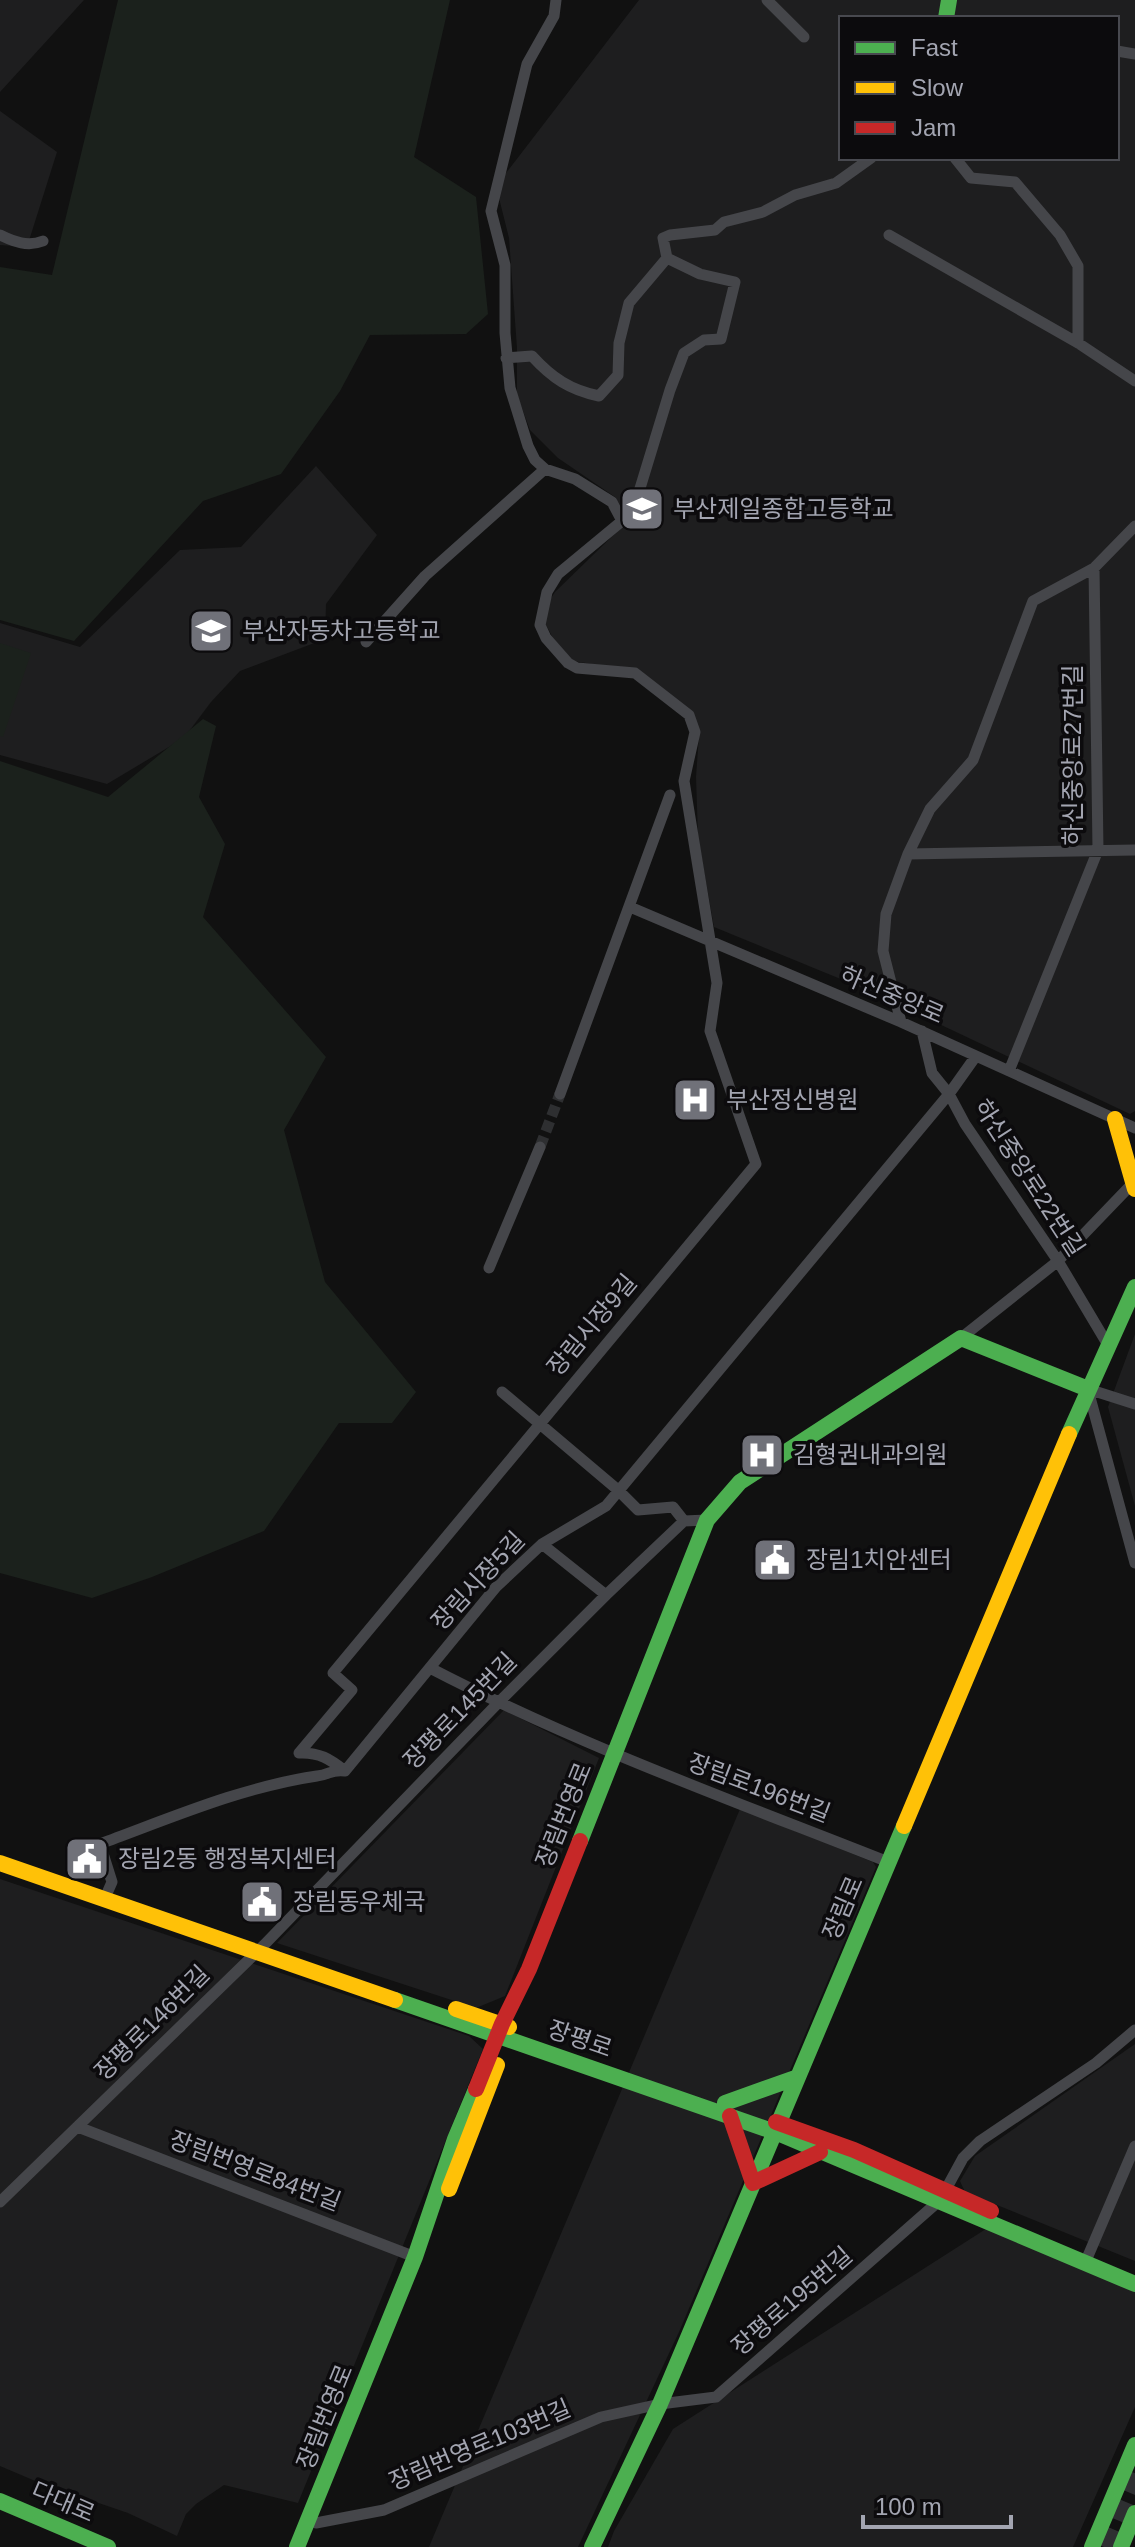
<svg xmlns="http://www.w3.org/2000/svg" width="1135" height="2547" viewBox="0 0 1135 2547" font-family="Arial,'Noto Sans KR',sans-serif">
	<rect width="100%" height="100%" fill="#111"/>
	<path fill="#1e1e1f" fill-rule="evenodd" d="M 0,0 L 84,0 L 0,92 Z
		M 639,0 L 1135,0 L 1135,1111 L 1130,1114 L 865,989 L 714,927 L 698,837 L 696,777 L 699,735 L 694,716 L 636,671 L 573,661 L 553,638 L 545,623 L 549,601 L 555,592 L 629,520 L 615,497 L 558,458 L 530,430 L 517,395 L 517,348 L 509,238 L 496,186 ZM 841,18 L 1117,18 L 1117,158 L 841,158 Z
		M 0,111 L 57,152 L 27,247 L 0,245 Z
		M 316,466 L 377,535 L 326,604 L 325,639 L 240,671 L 211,702 L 184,738 L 107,784 L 0,755 L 0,623 L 80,647 L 180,550 L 241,547 Z
		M 1135,1334 L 1135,1506 L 1108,1407 Z
		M 504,1710 L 599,1758 L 505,1996 L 476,2008 L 277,1943 Z
		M 740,1809 L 873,1862 L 876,1867 L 796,2056 L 679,2332 L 578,2547 L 429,2547 Z
		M 0,1879 L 469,2036 L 483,2049 L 298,2503 L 224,2485 L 196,2504 L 186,2514 L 177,2536 L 128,2513 L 40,2483 L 0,2466 Z
		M 1135,2044 L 1135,2261 L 965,2192 L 960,2181 L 975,2156 Z
		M 989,2227 L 1135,2290 L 1135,2407 L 1073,2547 L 608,2547 L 614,2531 L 673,2429 Z"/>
	<path fill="#1b211c" d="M 118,0 L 450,0 L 414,157 L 476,197 L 488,314 L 466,334 L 370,335 L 340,391 L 281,474 L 203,501 L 74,641 L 0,620 L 0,267 L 52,275 Z
		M 0,643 L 31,653 L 3,737 L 0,736 Z
		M 203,719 L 216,726 L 199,797 L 225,844 L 203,917 L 326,1057 L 284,1130 L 325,1282 L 416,1392 L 392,1423 L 339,1423 L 264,1531 L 152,1577 L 92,1598 L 0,1573 L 0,761 L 108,797 Z"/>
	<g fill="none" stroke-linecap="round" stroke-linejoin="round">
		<path stroke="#2e2f31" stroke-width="11" stroke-dasharray="11 5.5" stroke-linecap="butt" d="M 540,1147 L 560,1094"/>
		<path stroke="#2e2f31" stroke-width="20" stroke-dasharray="20 10" stroke-linecap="butt" d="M 1104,2547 L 1135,2473"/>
		<path stroke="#45464a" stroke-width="11" d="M 767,0 L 804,37
			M 1117,51 L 1135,54
			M 955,158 L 971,178 L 1015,182 L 1060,235 L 1078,266 L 1078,343
			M 0,235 C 14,242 28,247 43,241
			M 889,235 L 1078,343 L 1135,381
			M 506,358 L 532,356 C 552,378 570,390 599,396 L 618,375 L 619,343 L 629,303 L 667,258
			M 622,521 L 634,508 L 670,390 L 684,353 L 704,340 L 721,339 L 735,282 L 700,274 L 667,258 L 663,238 L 670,235 L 715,230 L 724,222 L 763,212 L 795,195 L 836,183 L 871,158
			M 366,642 L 425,576 L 545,469
			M 908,854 L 1135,850
			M 630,907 L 901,1022 L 1135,1128
			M 901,1022 L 883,951 L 886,914 L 908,854 L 930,809 L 973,760 L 1033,601 L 1094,568 L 1135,526
			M 922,1031 L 932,1073 L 949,1094 L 965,1124 L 1058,1261 L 1108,1345
			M 1009,1071 L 1098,850 L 1094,568
			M 560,1094 L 670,795
			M 489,1268 L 540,1147
			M 961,1338 L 1058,1261 L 1132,1184
			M 1088,1389 L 1135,1404
			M 1088,1390 L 1135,1563
			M 502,1392 L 618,1490 L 638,1510 L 673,1507 L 684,1521
			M 542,1544 L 606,1595
			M 430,1668 C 578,1745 734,1801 888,1862
			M 299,1753 L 352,1690 L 333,1673 L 756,1164 L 710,1031 L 717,983 L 684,781 L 695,732 L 689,715 L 635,673 L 577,668 L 568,663 L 546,638 L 540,625 L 547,592 L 558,574 L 622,521 L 612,502 L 575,479 L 545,469 L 535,460 L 528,446 L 510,388 L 505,333 L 505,265 L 491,211 L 527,64 L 554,16 L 556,0
			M 299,1753 C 319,1752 330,1759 345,1771
			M 108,1891 L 112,1882 L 100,1844 C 171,1818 242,1787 317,1776 C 330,1775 330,1769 345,1771 L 496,1587 L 542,1544 L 606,1506 L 949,1094 L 976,1056
			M 78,2127 L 415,2257
			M 945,2191 L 963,2158 L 980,2141 L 1096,2063 L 1135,2030
			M 0,2202 L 264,1945 L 498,1703 L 606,1595 L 684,1521 L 707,1520
			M 1085,2263 L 1135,2146
			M 316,2523 L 384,2510 L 601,2417 L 660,2404 L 716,2397 L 939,2201"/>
		<path stroke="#4caf50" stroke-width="16" d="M 946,18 L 949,0
			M 1069,1434 L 1135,1287
			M 580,1841 L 707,1520 L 740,1482 L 961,1338 L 1088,1389
			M 395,2000 L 775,2132 L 1135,2284
			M 725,2103 L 798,2077
			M 0,2501 L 108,2547
			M 297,2547 L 415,2257 L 455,2139 L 476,2089
			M 592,2547 L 660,2404 L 904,1826
			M 1092,2547 L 1135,2445
			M 1121,2547 L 1135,2513"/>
		<path stroke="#ffc107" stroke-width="16" d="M 1115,1119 L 1135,1189
			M 904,1826 L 1069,1434
			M 0,1863 L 395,2000
			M 456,2009 L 509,2027
			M 449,2189 L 497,2065"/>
		<path stroke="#c62828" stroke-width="16" d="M 476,2089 L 502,2024 L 529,1969 L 580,1841
			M 730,2116 L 753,2183 L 820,2152
			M 776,2122 L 854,2150 L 991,2211"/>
	</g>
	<defs>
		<g id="school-square" transform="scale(2.3)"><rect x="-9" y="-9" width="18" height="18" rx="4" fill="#707179" stroke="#0c0b0d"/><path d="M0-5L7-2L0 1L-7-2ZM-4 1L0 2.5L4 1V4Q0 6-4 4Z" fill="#fff"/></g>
		<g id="hospital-square" transform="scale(2.3)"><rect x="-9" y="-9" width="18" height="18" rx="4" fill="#707179" stroke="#0c0b0d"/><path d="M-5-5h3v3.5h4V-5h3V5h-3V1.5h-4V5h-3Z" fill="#fff"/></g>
		<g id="civic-square" transform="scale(2.3)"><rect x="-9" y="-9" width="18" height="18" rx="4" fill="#707179" stroke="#0c0b0d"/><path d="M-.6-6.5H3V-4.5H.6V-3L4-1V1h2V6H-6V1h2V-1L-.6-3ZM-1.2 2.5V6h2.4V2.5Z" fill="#fff"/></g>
	</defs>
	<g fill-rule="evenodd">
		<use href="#school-square" x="642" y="509"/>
		<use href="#school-square" x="211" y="631"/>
		<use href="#hospital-square" x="695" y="1100"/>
		<use href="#hospital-square" x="762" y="1455"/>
		<use href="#civic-square" x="775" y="1560"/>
		<use href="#civic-square" x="87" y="1859"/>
		<use href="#civic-square" x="262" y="1902"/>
	</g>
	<g text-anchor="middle" stroke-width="7" stroke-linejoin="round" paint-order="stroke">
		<g font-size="24" fill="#a3a5b1" stroke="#0c0b0d" text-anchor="start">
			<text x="673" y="517">부산제일종합고등학교</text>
			<text x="242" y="639">부산자동차고등학교</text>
			<text x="726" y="1108">부산정신병원</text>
			<text x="793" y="1463">김형권내과의원</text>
			<text x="806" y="1568">장림1치안센터</text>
			<text x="118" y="1867">장림2동 행정복지센터</text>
			<text x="293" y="1910">장림동우체국</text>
		</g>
		<g font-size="24" fill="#a3a5b1" stroke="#0c0b0d">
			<text transform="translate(1073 755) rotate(-90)" y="8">하신중앙로27번길</text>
			<text transform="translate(892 995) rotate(23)" y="8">하신중앙로</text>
			<text transform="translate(1029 1178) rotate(57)" y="8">하신중앙로22번길</text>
			<text transform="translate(592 1325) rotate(-50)" y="8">장림시장9길</text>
			<text transform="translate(478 1581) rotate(-47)" y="8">장림시장5길</text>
			<text transform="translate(460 1711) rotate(-46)" y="8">장평로145번길</text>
			<text transform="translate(759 1788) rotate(21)" y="8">장림로196번길</text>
			<text transform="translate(564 1815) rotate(-68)" y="8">장림번영로</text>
			<text transform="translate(843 1908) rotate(-67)" y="8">장림로</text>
			<text transform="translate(152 2023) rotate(-45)" y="8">장평로146번길</text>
			<text transform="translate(580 2039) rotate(19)" y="8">장평로</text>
			<text transform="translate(255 2171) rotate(21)" y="8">장림번영로84번길</text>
			<text transform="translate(792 2301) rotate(-41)" y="8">장평로195번길</text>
			<text transform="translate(325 2417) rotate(-68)" y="8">장림번영로</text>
			<text transform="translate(480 2445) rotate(-23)" y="8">장림번영로103번길</text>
			<text transform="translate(63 2502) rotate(23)" y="8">다대로</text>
		</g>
	</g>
	<rect x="839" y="16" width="280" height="144" fill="#0c0b0d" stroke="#48494f" stroke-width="2"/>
	<rect x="855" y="42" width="40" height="12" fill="#4caf50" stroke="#48494f" stroke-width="2"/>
	<text x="911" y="56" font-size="24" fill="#a3a5b1">Fast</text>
	<rect x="855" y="82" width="40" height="12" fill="#ffc107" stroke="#48494f" stroke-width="2"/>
	<text x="911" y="96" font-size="24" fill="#a3a5b1">Slow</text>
	<rect x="855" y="122" width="40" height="12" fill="#c62828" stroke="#48494f" stroke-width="2"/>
	<text x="911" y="136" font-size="24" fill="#a3a5b1">Jam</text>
	<path d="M863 2515v12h148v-12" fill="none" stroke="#a3a5b1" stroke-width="4"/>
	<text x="875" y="2515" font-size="24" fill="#a3a5b1" stroke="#0c0b0d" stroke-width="6" paint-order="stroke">100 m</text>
</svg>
